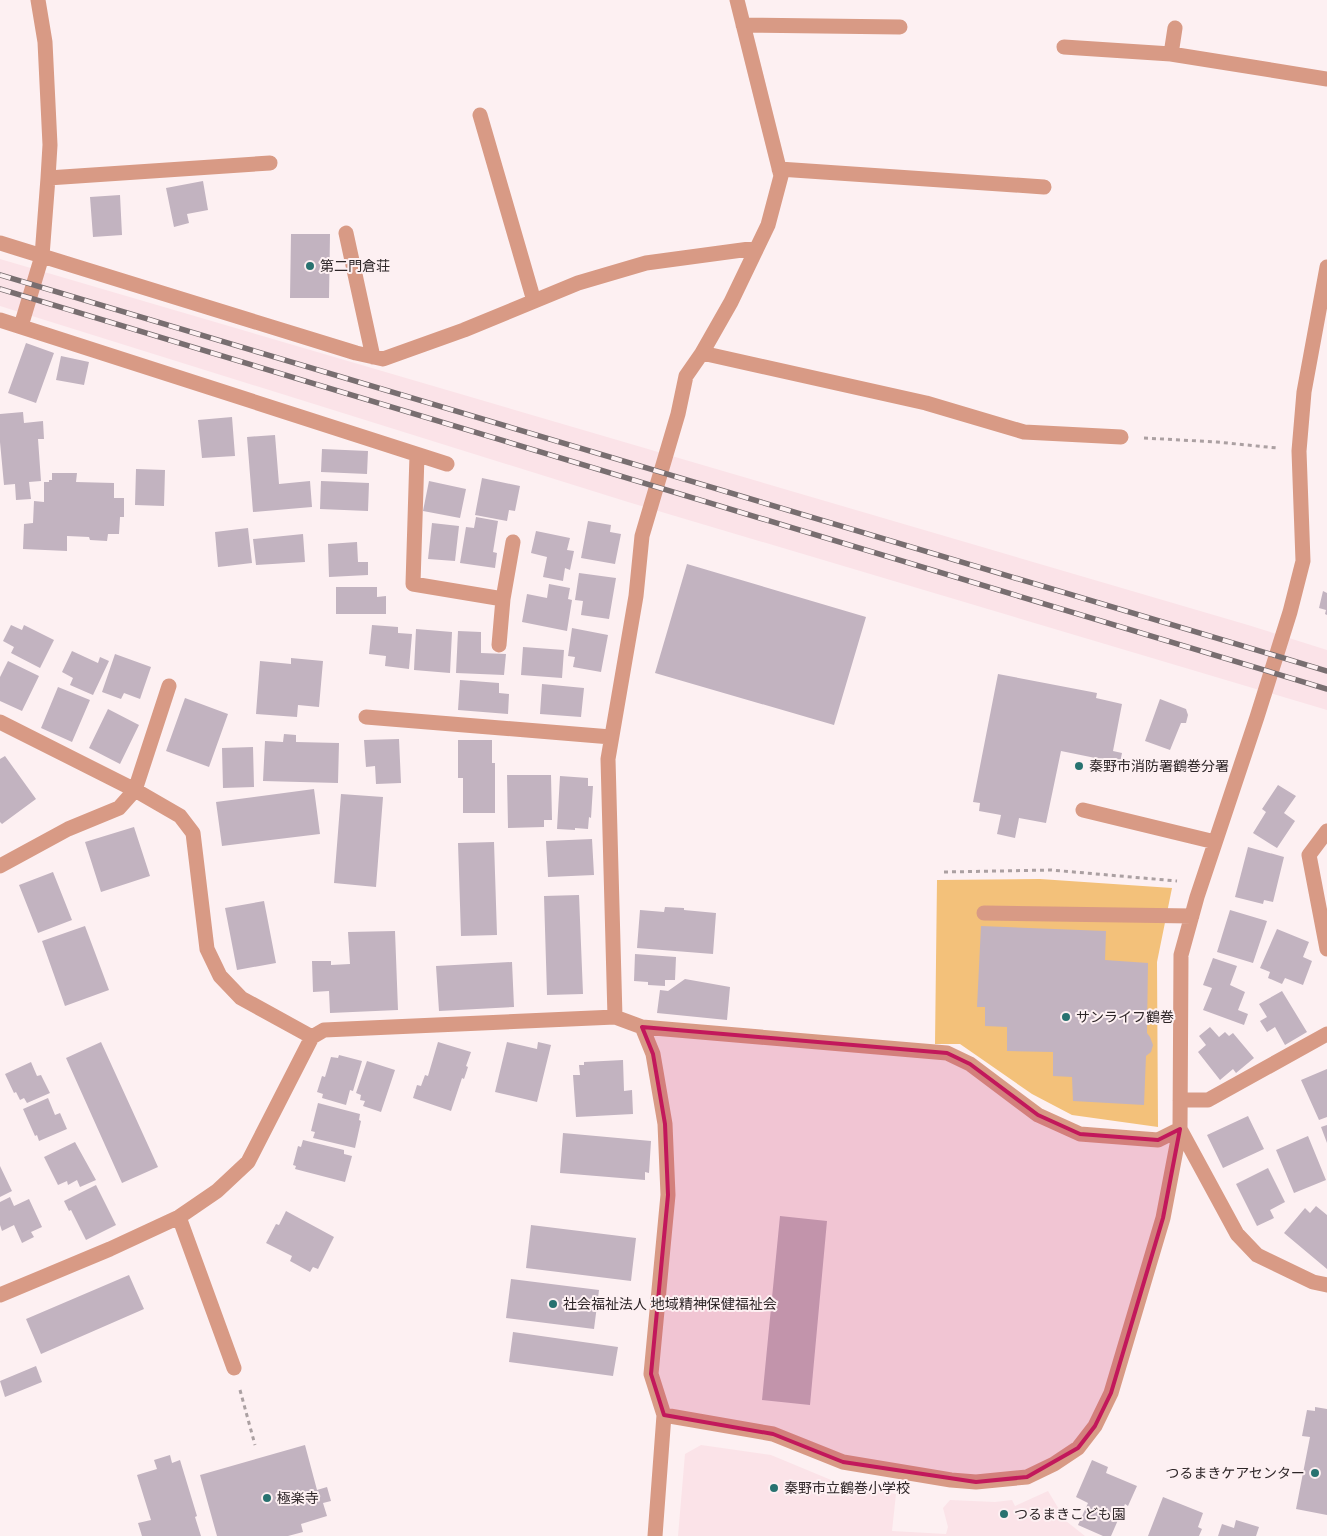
<svg xmlns="http://www.w3.org/2000/svg" width="1327" height="1536" viewBox="0 0 1327 1536" font-family="Mulish,'Noto Sans JP',sans-serif">
	<rect width="100%" height="100%" fill="#fdf0f2"/>
	<path fill="#fbe3e8" d="M 0,259 L 1248,625 L 1327,650 L 1327,710 L 628,502 L 0,306 Z
		M 701,1445 L 771,1455 L 836,1482 L 896,1494 L 892,1531 L 946,1534 L 948,1527 L 943,1508 L 950,1500 L 995,1502 L 1012,1500 L 1015,1506 L 1048,1491 L 1066,1521 L 1085,1536 L 678,1536 L 685,1454 Z"/>
	<path fill="#f3c17a" d="M 1040,879 L 1172,888 L 1157,962 L 1158,1127 L 1072,1115 L 1032,1094 L 960,1044 L 935,1044 L 937,880 Z"/>
	<path fill="#c2b3c0" d="M 203,181 L 208,210 L 187,214 L 189,223 L 174,227 L 166,188 Z
		M 120,195 L 122,235 L 93,237 L 90,197 Z
		M 291,234 L 330,234 L 329,298 L 290,298 Z
		M 26,343 L 54,353 L 36,403 L 8,393 Z
		M 61,356 L 89,362 L 84,385 L 56,380 Z
		M 23,412 L 24,423 L 43,421 L 44,439 L 38,439 L 41,481 L 29,482 L 31,499 L 16,500 L 15,484 L 4,485 L 0,442 L 0,414 Z
		M 232,417 L 235,456 L 202,458 L 198,420 Z
		M 275,435 L 279,484 L 310,481 L 312,507 L 253,512 L 247,437 Z
		M 322,449 L 368,451 L 367,474 L 321,472 Z
		M 136,469 L 165,470 L 164,506 L 135,505 Z
		M 52,473 L 77,473 L 76,482 L 114,483 L 114,498 L 124,498 L 124,517 L 120,517 L 119,534 L 108,534 L 107,541 L 90,540 L 89,537 L 67,536 L 67,551 L 23,549 L 24,524 L 33,523 L 34,501 L 44,502 L 44,482 L 49,482 L 49,480 L 52,480 Z
		M 482,478 L 520,486 L 515,511 L 509,510 L 507,521 L 475,515 Z
		M 321,481 L 369,483 L 368,511 L 320,509 Z
		M 429,481 L 466,489 L 460,518 L 423,511 Z
		M 476,517 L 498,521 L 493,552 L 497,553 L 495,568 L 460,563 L 466,527 L 474,528 Z
		M 588,521 L 611,525 L 610,532 L 621,534 L 615,564 L 581,558 Z
		M 432,523 L 459,526 L 455,561 L 428,559 Z
		M 248,528 L 252,563 L 218,567 L 215,532 Z
		M 536,531 L 570,538 L 567,550 L 574,551 L 570,570 L 565,568 L 563,581 L 543,577 L 547,557 L 531,553 Z
		M 303,534 L 305,562 L 256,565 L 253,539 Z
		M 357,542 L 358,562 L 368,562 L 368,575 L 329,577 L 328,544 Z
		M 687,564 L 866,617 L 834,725 L 655,673 Z
		M 579,573 L 616,578 L 609,619 L 581,615 L 583,601 L 575,600 Z
		M 549,584 L 570,588 L 568,599 L 572,600 L 567,631 L 522,622 L 527,594 L 547,598 Z
		M 336,587 L 377,587 L 377,597 L 386,596 L 386,614 L 336,614 Z
		M 1323,591 L 1327,593 L 1327,615 L 1325,614 L 1326,610 L 1319,608 Z
		M 11,625 L 22,630 L 24,625 L 54,640 L 40,668 L 11,653 L 14,647 L 3,641 Z
		M 372,625 L 398,627 L 398,633 L 412,634 L 409,669 L 385,666 L 386,656 L 369,654 Z
		M 572,628 L 608,635 L 601,672 L 573,667 L 575,657 L 568,656 Z
		M 416,629 L 452,632 L 450,673 L 414,670 Z
		M 458,631 L 481,632 L 481,653 L 506,654 L 504,675 L 456,673 Z
		M 523,647 L 564,650 L 562,678 L 521,675 Z
		M 72,651 L 98,663 L 100,657 L 109,661 L 93,695 L 70,685 L 73,678 L 62,672 Z
		M 115,654 L 151,667 L 140,699 L 124,693 L 121,699 L 102,692 Z
		M 291,658 L 323,661 L 319,707 L 298,705 L 297,717 L 256,714 L 260,661 L 291,664 Z
		M 8,661 L 39,676 L 22,711 L 0,701 L 0,677 Z
		M 998,674 L 1097,693 L 1096,698 L 1122,704 L 1113,751 L 1122,753 L 1120,763 L 1061,751 L 1046,823 L 1019,818 L 1015,838 L 997,834 L 1001,815 L 979,811 L 980,803 L 973,802 Z
		M 460,680 L 499,683 L 499,693 L 509,694 L 508,714 L 458,710 Z
		M 542,684 L 584,688 L 581,717 L 540,714 Z
		M 58,687 L 90,700 L 72,742 L 41,728 Z
		M 185,698 L 228,714 L 209,767 L 166,751 Z
		M 1160,699 L 1186,709 L 1188,715 L 1186,723 L 1181,723 L 1170,750 L 1145,741 Z
		M 108,709 L 139,725 L 120,764 L 89,748 Z
		M 284,734 L 296,735 L 296,742 L 339,743 L 338,783 L 263,781 L 265,741 L 283,742 Z
		M 399,739 L 401,783 L 376,784 L 375,766 L 366,767 L 364,740 Z
		M 458,740 L 492,740 L 492,763 L 495,763 L 495,813 L 463,813 L 463,778 L 458,778 Z
		M 253,747 L 254,787 L 223,788 L 222,748 Z
		M 5,756 L 36,799 L 2,824 L 0,822 L 0,759 Z
		M 507,775 L 551,775 L 552,820 L 544,820 L 544,827 L 508,828 Z
		M 560,776 L 588,778 L 588,786 L 593,786 L 591,818 L 589,817 L 588,829 L 575,828 L 575,830 L 557,829 Z
		M 1278,785 L 1296,796 L 1284,813 L 1295,821 L 1277,848 L 1253,833 L 1266,812 L 1262,809 Z
		M 314,789 L 320,834 L 222,846 L 216,802 Z
		M 341,794 L 383,797 L 376,887 L 334,883 Z
		M 134,827 L 150,876 L 101,892 L 85,842 Z
		M 592,839 L 594,875 L 548,877 L 546,841 Z
		M 494,842 L 497,935 L 461,936 L 458,843 Z
		M 1248,847 L 1284,857 L 1273,902 L 1264,900 L 1263,904 L 1235,897 Z
		M 53,872 L 72,920 L 38,933 L 19,885 Z
		M 579,895 L 583,994 L 547,995 L 544,896 Z
		M 264,901 L 276,963 L 237,970 L 225,908 Z
		M 665,907 L 684,908 L 684,910 L 716,913 L 713,954 L 637,948 L 640,910 L 664,912 Z
		M 1230,910 L 1267,921 L 1253,963 L 1217,952 Z
		M 85,926 L 109,990 L 65,1006 L 42,941 Z
		M 981,926 L 1106,931 L 1105,960 L 1148,963 L 1147,1033 L 1150,1037 L 1153,1045 L 1151,1052 L 1146,1056 L 1144,1105 L 1073,1101 L 1072,1077 L 1053,1076 L 1053,1052 L 1007,1051 L 1007,1027 L 985,1026 L 985,1007 L 977,1007 Z
		M 1277,929 L 1309,942 L 1303,957 L 1312,961 L 1303,985 L 1285,978 L 1282,984 L 1268,978 L 1270,972 L 1260,968 Z
		M 395,931 L 398,1010 L 330,1013 L 329,991 L 313,992 L 312,961 L 331,961 L 331,965 L 350,964 L 348,932 Z
		M 635,954 L 676,957 L 675,980 L 665,980 L 665,986 L 648,985 L 648,982 L 634,981 Z
		M 1213,958 L 1237,966 L 1230,985 L 1245,992 L 1238,1010 L 1248,1014 L 1244,1025 L 1203,1010 L 1212,988 L 1203,985 Z
		M 512,962 L 514,1007 L 439,1011 L 436,966 Z
		M 685,979 L 730,987 L 727,1020 L 657,1013 L 660,990 L 668,991 Z
		M 1282,991 L 1307,1032 L 1285,1045 L 1275,1027 L 1267,1032 L 1260,1021 L 1267,1017 L 1259,1004 Z
		M 1210,1027 L 1219,1037 L 1225,1032 L 1229,1036 L 1233,1033 L 1254,1058 L 1236,1073 L 1233,1069 L 1220,1080 L 1198,1052 L 1206,1045 L 1199,1036 Z
		M 101,1042 L 158,1167 L 122,1183 L 66,1058 Z
		M 438,1042 L 471,1052 L 466,1066 L 468,1067 L 464,1079 L 462,1078 L 451,1111 L 413,1098 L 417,1085 L 421,1086 L 425,1075 L 428,1076 Z
		M 507,1042 L 537,1049 L 538,1042 L 551,1045 L 537,1102 L 495,1092 Z
		M 339,1055 L 362,1061 L 353,1091 L 350,1090 L 346,1105 L 322,1098 L 323,1094 L 317,1092 L 322,1076 L 325,1077 L 331,1057 L 338,1058 Z
		M 623,1060 L 624,1091 L 632,1090 L 633,1114 L 576,1117 L 573,1075 L 580,1075 L 579,1065 L 584,1065 L 584,1062 Z
		M 367,1061 L 395,1070 L 381,1112 L 363,1106 L 365,1101 L 360,1100 L 361,1095 L 356,1093 Z
		M 31,1062 L 37,1076 L 41,1075 L 50,1093 L 27,1103 L 24,1098 L 20,1100 L 16,1092 L 14,1093 L 5,1074 Z
		M 1327,1069 L 1327,1117 L 1319,1120 L 1301,1080 Z
		M 48,1098 L 55,1115 L 60,1113 L 67,1129 L 39,1141 L 37,1135 L 35,1136 L 23,1109 Z
		M 318,1103 L 360,1114 L 359,1120 L 361,1121 L 355,1148 L 313,1138 L 315,1132 L 311,1131 Z
		M 1248,1116 L 1264,1149 L 1223,1168 L 1207,1135 Z
		M 1327,1125 L 1327,1143 L 1321,1127 Z
		M 563,1133 L 651,1141 L 649,1173 L 645,1172 L 645,1180 L 560,1173 Z
		M 1308,1136 L 1326,1180 L 1294,1193 L 1276,1150 Z
		M 303,1140 L 344,1150 L 344,1154 L 352,1156 L 345,1182 L 295,1169 L 296,1166 L 293,1165 L 298,1146 L 301,1147 Z
		M 75,1142 L 96,1180 L 80,1187 L 77,1180 L 68,1185 L 67,1181 L 58,1185 L 44,1157 Z
		M 0,1166 L 12,1191 L 0,1197 Z
		M 1268,1168 L 1285,1202 L 1270,1210 L 1274,1218 L 1257,1226 L 1236,1184 Z
		M 96,1185 L 116,1225 L 86,1240 L 71,1210 L 69,1211 L 64,1201 Z
		M 10,1197 L 14,1206 L 29,1199 L 42,1227 L 31,1232 L 34,1237 L 22,1243 L 14,1225 L 2,1231 L 0,1225 L 0,1202 Z
		M 1316,1206 L 1327,1215 L 1327,1269 L 1284,1233 L 1305,1208 L 1310,1213 Z
		M 286,1211 L 334,1237 L 318,1269 L 313,1267 L 310,1272 L 290,1261 L 292,1256 L 266,1243 L 276,1224 L 279,1225 Z
		M 780,1216 L 827,1221 L 810,1405 L 762,1400 Z
		M 531,1225 L 636,1238 L 631,1281 L 526,1268 Z
		M 129,1275 L 144,1309 L 41,1354 L 26,1319 Z
		M 511,1279 L 599,1290 L 594,1329 L 506,1318 Z
		M 513,1332 L 618,1347 L 613,1376 L 509,1362 Z
		M 36,1366 L 42,1382 L 5,1397 L 0,1381 Z
		M 1315,1407 L 1327,1409 L 1327,1515 L 1296,1509 L 1310,1437 L 1302,1436 L 1307,1410 L 1315,1411 Z
		M 305,1445 L 317,1490 L 327,1487 L 331,1501 L 323,1503 L 327,1516 L 301,1524 L 303,1532 L 288,1536 L 217,1536 L 200,1475 Z
		M 170,1455 L 172,1463 L 180,1460 L 197,1516 L 195,1517 L 201,1536 L 142,1536 L 138,1523 L 151,1520 L 137,1475 L 157,1469 L 154,1460 Z
		M 1092,1460 L 1108,1467 L 1106,1473 L 1137,1486 L 1128,1506 L 1125,1504 L 1111,1536 L 1103,1536 L 1078,1525 L 1088,1503 L 1076,1497 Z
		M 1163,1497 L 1203,1513 L 1198,1527 L 1202,1529 L 1199,1536 L 1148,1536 Z
		M 1236,1520 L 1259,1527 L 1256,1536 L 1218,1536 L 1222,1524 L 1234,1528 Z"/>
	<g fill="none" stroke-linecap="round" stroke-linejoin="round">
		<path stroke="#aba0a2" stroke-width="3" stroke-dasharray="4 4" stroke-linecap="butt" d="M 1144,438 L 1217,442 L 1277,448
			M 944,872 L 1051,870 L 1177,881
			M 240,1390 L 255,1445"/>
		<path stroke="#d89a85" stroke-width="15" d="M 743,25 L 900,27
			M 1064,47 L 1171,54 L 1327,79
			M 1171,54 L 1175,28
			M 480,115 L 534,301
			M 779,169 L 1044,187
			M 48,178 L 270,163
			M 346,233 L 373,357
			M 0,243 L 356,353 L 383,359 L 464,330 L 578,283 L 646,263 L 757,248
			M 0,320 L 447,464
			M 21,326 L 42,256 L 48,178 L 50,145 L 45,42 L 38,0
			M 702,353 L 926,403 L 1024,432 L 1121,437
			M 417,455 L 413,584 L 503,599 L 499,645
			M 503,599 L 513,542
			M 366,717 L 611,737
			M 0,722 L 135,790 L 180,816 L 193,833 L 207,949 L 220,976 L 241,998 L 312,1037
			M 1083,810 L 1215,842
			M 1327,831 L 1309,855 L 1327,949
			M 0,866 L 68,829 L 119,808 L 135,790 L 169,686
			M 984,913 L 1192,916
			M 615,1017 L 608,759 L 636,596 L 642,536 L 678,414 L 686,376 L 702,353 L 731,302 L 768,225 L 781,176 L 737,0
			M 642,1027 L 947,1053 L 970,1064 L 1038,1115 L 1080,1134 L 1158,1140 L 1180,1129
			M 1180,1100 L 1208,1100 L 1327,1034
			M 1180,1129 L 1237,1234 L 1257,1255 L 1313,1282 L 1327,1285
			M 179,1217 L 234,1368
			M 0,1295 L 110,1249 L 179,1217 L 217,1191 L 248,1162 L 312,1037 L 324,1030 L 615,1017 L 642,1027 L 653,1054 L 665,1124 L 668,1195 L 651,1374 L 664,1415 L 655,1536
			M 664,1415 L 773,1434 L 843,1462 L 951,1480 L 976,1482 L 1027,1477 L 1054,1464 L 1078,1448 L 1095,1426 L 1111,1393 L 1163,1218 L 1180,1129 L 1181,955 L 1197,897 L 1257,717 L 1290,612 L 1303,561 L 1299,451 L 1304,392 L 1327,267"/>
		<g stroke="#786e70" stroke-width="5.5">
			<path id="rail" d="M 0,275 L 1327,671
				M 0,289 L 1327,689"/>
		</g>
		<use href="#rail" stroke="#fdf0f2" stroke-width="4" stroke-dasharray="11" stroke-linecap="butt"/>
	</g>
	<path fill="#c2185b" fill-opacity="0.2" stroke="#c2185b" stroke-width="4" stroke-linejoin="round" d="M 642,1027 L 947,1053 L 970,1064 L 1038,1115 L 1080,1134 L 1158,1140 L 1180,1129 L 1163,1218 L 1111,1393 L 1095,1426 L 1078,1448 L 1027,1477 L 976,1482 L 843,1462 L 773,1434 L 664,1415 L 651,1374 L 668,1195 L 665,1124 L 653,1054 Z"/>
	<g fill="#287270" stroke="#fdf0f2" stroke-width="2">
		<circle cx="310" cy="266" r="5"/>
		<circle cx="1079" cy="766" r="5"/>
		<circle cx="1066" cy="1017" r="5"/>
		<circle cx="553" cy="1304" r="5"/>
		<circle cx="1315" cy="1473" r="5"/>
		<circle cx="774" cy="1488" r="5"/>
		<circle cx="267" cy="1498" r="5"/>
		<circle cx="1004" cy="1514" r="5"/>
	</g>
	<g text-anchor="middle" stroke-width="4" stroke-linejoin="round" paint-order="stroke">
		<g font-size="14" fill="#2d2527" stroke="#fdf0f2" text-anchor="start">
			<text x="320" y="271">第二門倉荘</text>
			<text x="1089" y="771">秦野市消防署鶴巻分署</text>
			<text x="1076" y="1022">サンライフ鶴巻</text>
			<text x="563" y="1309">社会福祉法人 地域精神保健福祉会</text>
			<text x="1305" y="1478" text-anchor="end">つるまきケアセンター</text>
			<text x="784" y="1493">秦野市立鶴巻小学校</text>
			<text x="277" y="1503">極楽寺</text>
			<text x="1014" y="1519">つるまきこども園</text>
		</g>
	</g>
</svg>
